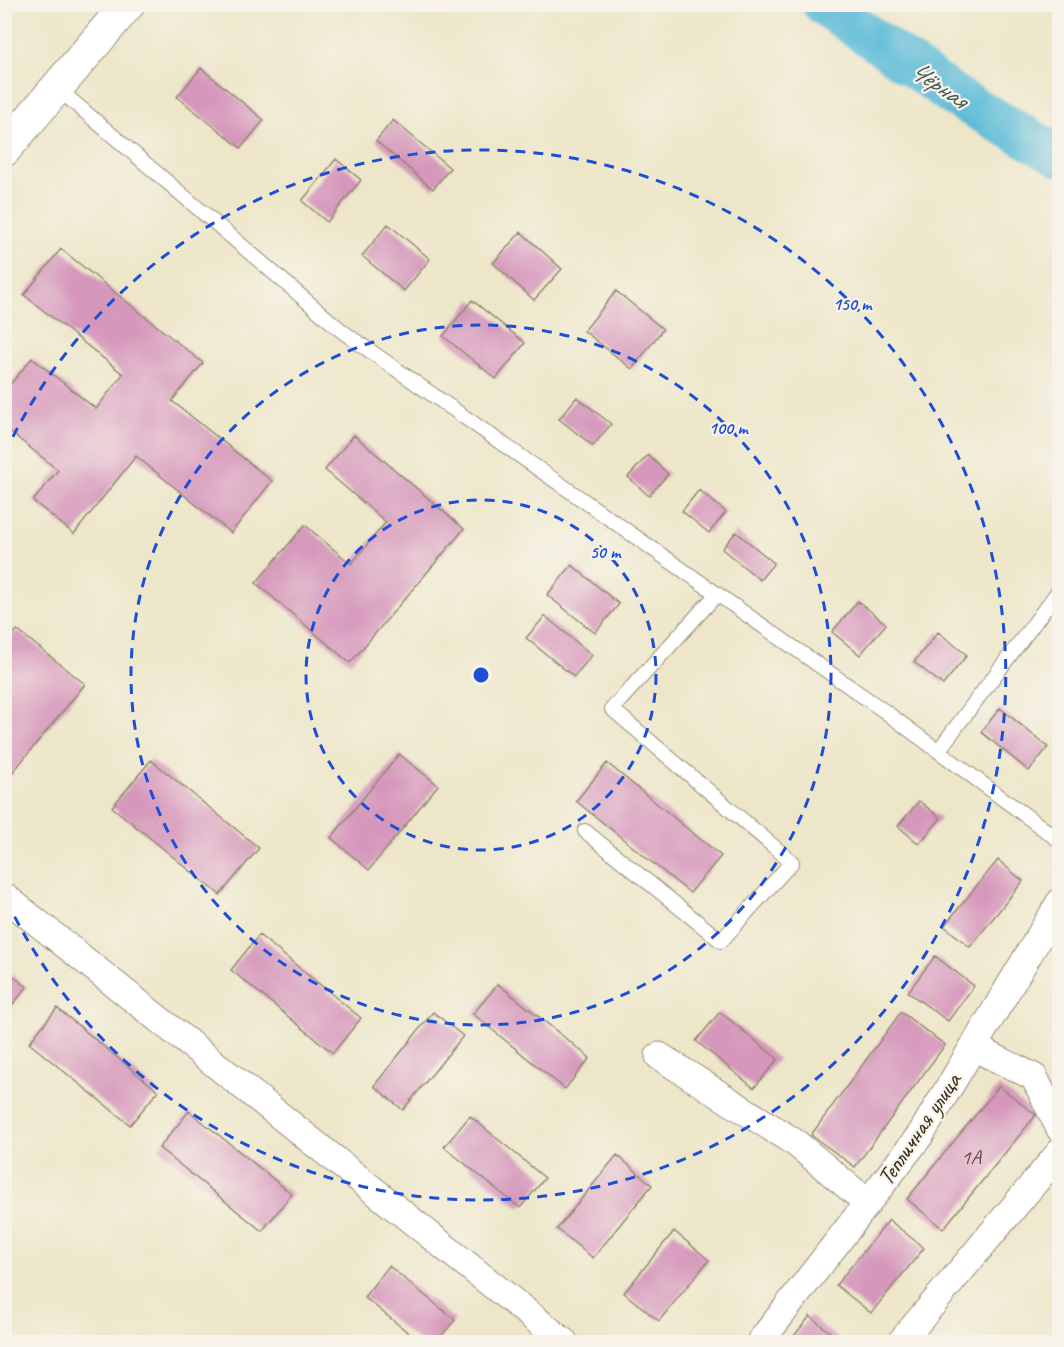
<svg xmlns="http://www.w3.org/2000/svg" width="1064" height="1347" viewBox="0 0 1064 1347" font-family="Caveat,sans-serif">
	<rect width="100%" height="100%" fill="#f7f3e8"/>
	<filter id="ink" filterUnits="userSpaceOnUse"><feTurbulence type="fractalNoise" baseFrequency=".0167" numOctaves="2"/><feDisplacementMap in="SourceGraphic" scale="12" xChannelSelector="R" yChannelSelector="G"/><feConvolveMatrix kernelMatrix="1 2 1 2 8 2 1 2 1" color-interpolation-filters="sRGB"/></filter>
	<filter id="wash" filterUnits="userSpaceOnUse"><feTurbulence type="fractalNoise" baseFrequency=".008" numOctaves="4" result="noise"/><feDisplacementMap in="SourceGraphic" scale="24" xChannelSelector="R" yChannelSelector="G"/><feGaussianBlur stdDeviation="1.35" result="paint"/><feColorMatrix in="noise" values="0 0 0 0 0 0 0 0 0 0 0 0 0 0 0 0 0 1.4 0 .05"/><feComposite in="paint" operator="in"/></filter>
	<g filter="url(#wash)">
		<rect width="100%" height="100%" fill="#ede6c9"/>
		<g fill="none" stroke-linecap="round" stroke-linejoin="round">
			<path stroke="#59bad8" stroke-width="42" d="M 823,4 L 956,97 L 1060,156"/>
		</g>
		<g id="blocks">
			<path fill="#d597bb" d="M 201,68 L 264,120 L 241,148 L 177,97 Z
				M 393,120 L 450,168 L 433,189 L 376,141 Z
				M 336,159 L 361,180 L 327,222 L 302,201 Z
				M 388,224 L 430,259 L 404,291 L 362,256 Z
				M 521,232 L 562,269 L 534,300 L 493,263 Z
				M 61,249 L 203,363 L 172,401 L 272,481 L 231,533 L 136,456 L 74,534 L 33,501 L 58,470 L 4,427 L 4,392 L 32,358 L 96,409 L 123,374 L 24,295 Z
				M 616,291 L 663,329 L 632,369 L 584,331 Z
				M 472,300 L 525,343 L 496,379 L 443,336 Z
				M 577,397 L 611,424 L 593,446 L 559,419 Z
				M 354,435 L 464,529 L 350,663 L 256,583 L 305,525 L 351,564 L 386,522 L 325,470 Z
				M 648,455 L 668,474 L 649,496 L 628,477 Z
				M 699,490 L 726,512 L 709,533 L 682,511 Z
				M 736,532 L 774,563 L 760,580 L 722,549 Z
				M 572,565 L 619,604 L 595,633 L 547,595 Z
				M 858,601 L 886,624 L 860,655 L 832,632 Z
				M 545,616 L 592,655 L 574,677 L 526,638 Z
				M 17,630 L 85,684 L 4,783 L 4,645 Z
				M 938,632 L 967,655 L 943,685 L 914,662 Z
				M 1000,708 L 1048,747 L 1029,771 L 981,732 Z
				M 399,754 L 438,785 L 369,870 L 331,838 Z
				M 151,760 L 259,848 L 220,895 L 112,807 Z
				M 607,763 L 721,856 L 690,893 L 576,801 Z
				M 919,801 L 941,818 L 919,844 L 898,826 Z
				M 998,860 L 1023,881 L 970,947 L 944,926 Z
				M 259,935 L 361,1018 L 333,1053 L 231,970 Z
				M 935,956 L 974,986 L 948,1021 L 908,992 Z
				M 4,969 L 27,987 L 4,1015 Z
				M 498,984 L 590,1058 L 565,1089 L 473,1014 Z
				M 57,1008 L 158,1091 L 130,1125 L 29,1043 Z
				M 433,1012 L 463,1036 L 403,1110 L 374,1086 Z
				M 720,1012 L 778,1059 L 754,1088 L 696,1041 Z
				M 901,1012 L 945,1045 L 855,1167 L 811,1135 Z
				M 999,1086 L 1036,1115 L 943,1229 L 907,1199 Z
				M 189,1111 L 292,1194 L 262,1231 L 159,1148 Z
				M 470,1116 L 545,1178 L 520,1208 L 444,1147 Z
				M 617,1155 L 652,1185 L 593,1258 L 557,1229 Z
				M 889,1220 L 924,1248 L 871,1313 L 836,1285 Z
				M 674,1231 L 709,1260 L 659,1321 L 624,1293 Z
				M 389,1266 L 455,1320 L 436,1342 L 420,1342 L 364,1297 Z
				M 810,1316 L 842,1342 L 789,1342 Z"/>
		</g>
	</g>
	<g filter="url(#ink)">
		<use href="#blocks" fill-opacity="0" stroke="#948874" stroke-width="1.5"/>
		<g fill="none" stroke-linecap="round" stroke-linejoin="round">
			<g stroke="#948874" stroke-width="16">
				<path id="service" d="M 57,88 L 343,332 L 887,713 L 1060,841
					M 938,751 L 1060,589
					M 585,831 L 721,941 L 792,862 L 612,709 L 717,594"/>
			</g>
			<g stroke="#948874" stroke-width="29">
				<path id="minor" d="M 4,896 L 564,1342
					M 973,1047 L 1034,1077 L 1060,1129
					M 659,1056 L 797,1144 L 868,1203
					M 760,1342 L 921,1134 L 1060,902
					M 901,1342 L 1060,1152"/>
			</g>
			<g stroke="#948874" stroke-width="35">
				<path id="tertiary" d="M 4,150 L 128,4"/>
			</g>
			<use href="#service" stroke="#fff" stroke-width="14"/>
			<use href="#minor" stroke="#fff" stroke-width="27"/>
			<use href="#tertiary" stroke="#fff" stroke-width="33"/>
		</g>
	</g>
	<g fill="none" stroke="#1d4ed8" stroke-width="3" stroke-dasharray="10 8">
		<circle cx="481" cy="675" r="175"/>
		<circle cx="481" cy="675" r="350"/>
		<path d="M5 453A525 525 0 1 1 5 897"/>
	</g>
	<g text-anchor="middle" stroke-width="4.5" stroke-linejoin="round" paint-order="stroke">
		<g font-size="21" fill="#624545">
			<text x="971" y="1164">1А</text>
		</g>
		<g font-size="24" fill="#3b2a1e" stroke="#f7f3e8">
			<text transform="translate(919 1129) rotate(-56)" y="8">Тепличная улица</text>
		</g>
		<g font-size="26" font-style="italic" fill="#445556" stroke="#f7f3e8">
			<text transform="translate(939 84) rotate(34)" y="9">Чёрная</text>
		</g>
	</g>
	<circle cx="481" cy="675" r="9" fill="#1d4ed8" stroke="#f7f3e8" stroke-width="3"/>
	<g font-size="18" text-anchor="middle" font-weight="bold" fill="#1d4ed8" stroke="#f7f3e8" stroke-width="4.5" stroke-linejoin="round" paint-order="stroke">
		<text x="852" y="310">150 m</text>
		<text x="728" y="434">100 m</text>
		<text x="605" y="558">50 m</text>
	</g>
	<rect width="1064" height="1347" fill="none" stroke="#f7f3e8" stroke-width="24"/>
</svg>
